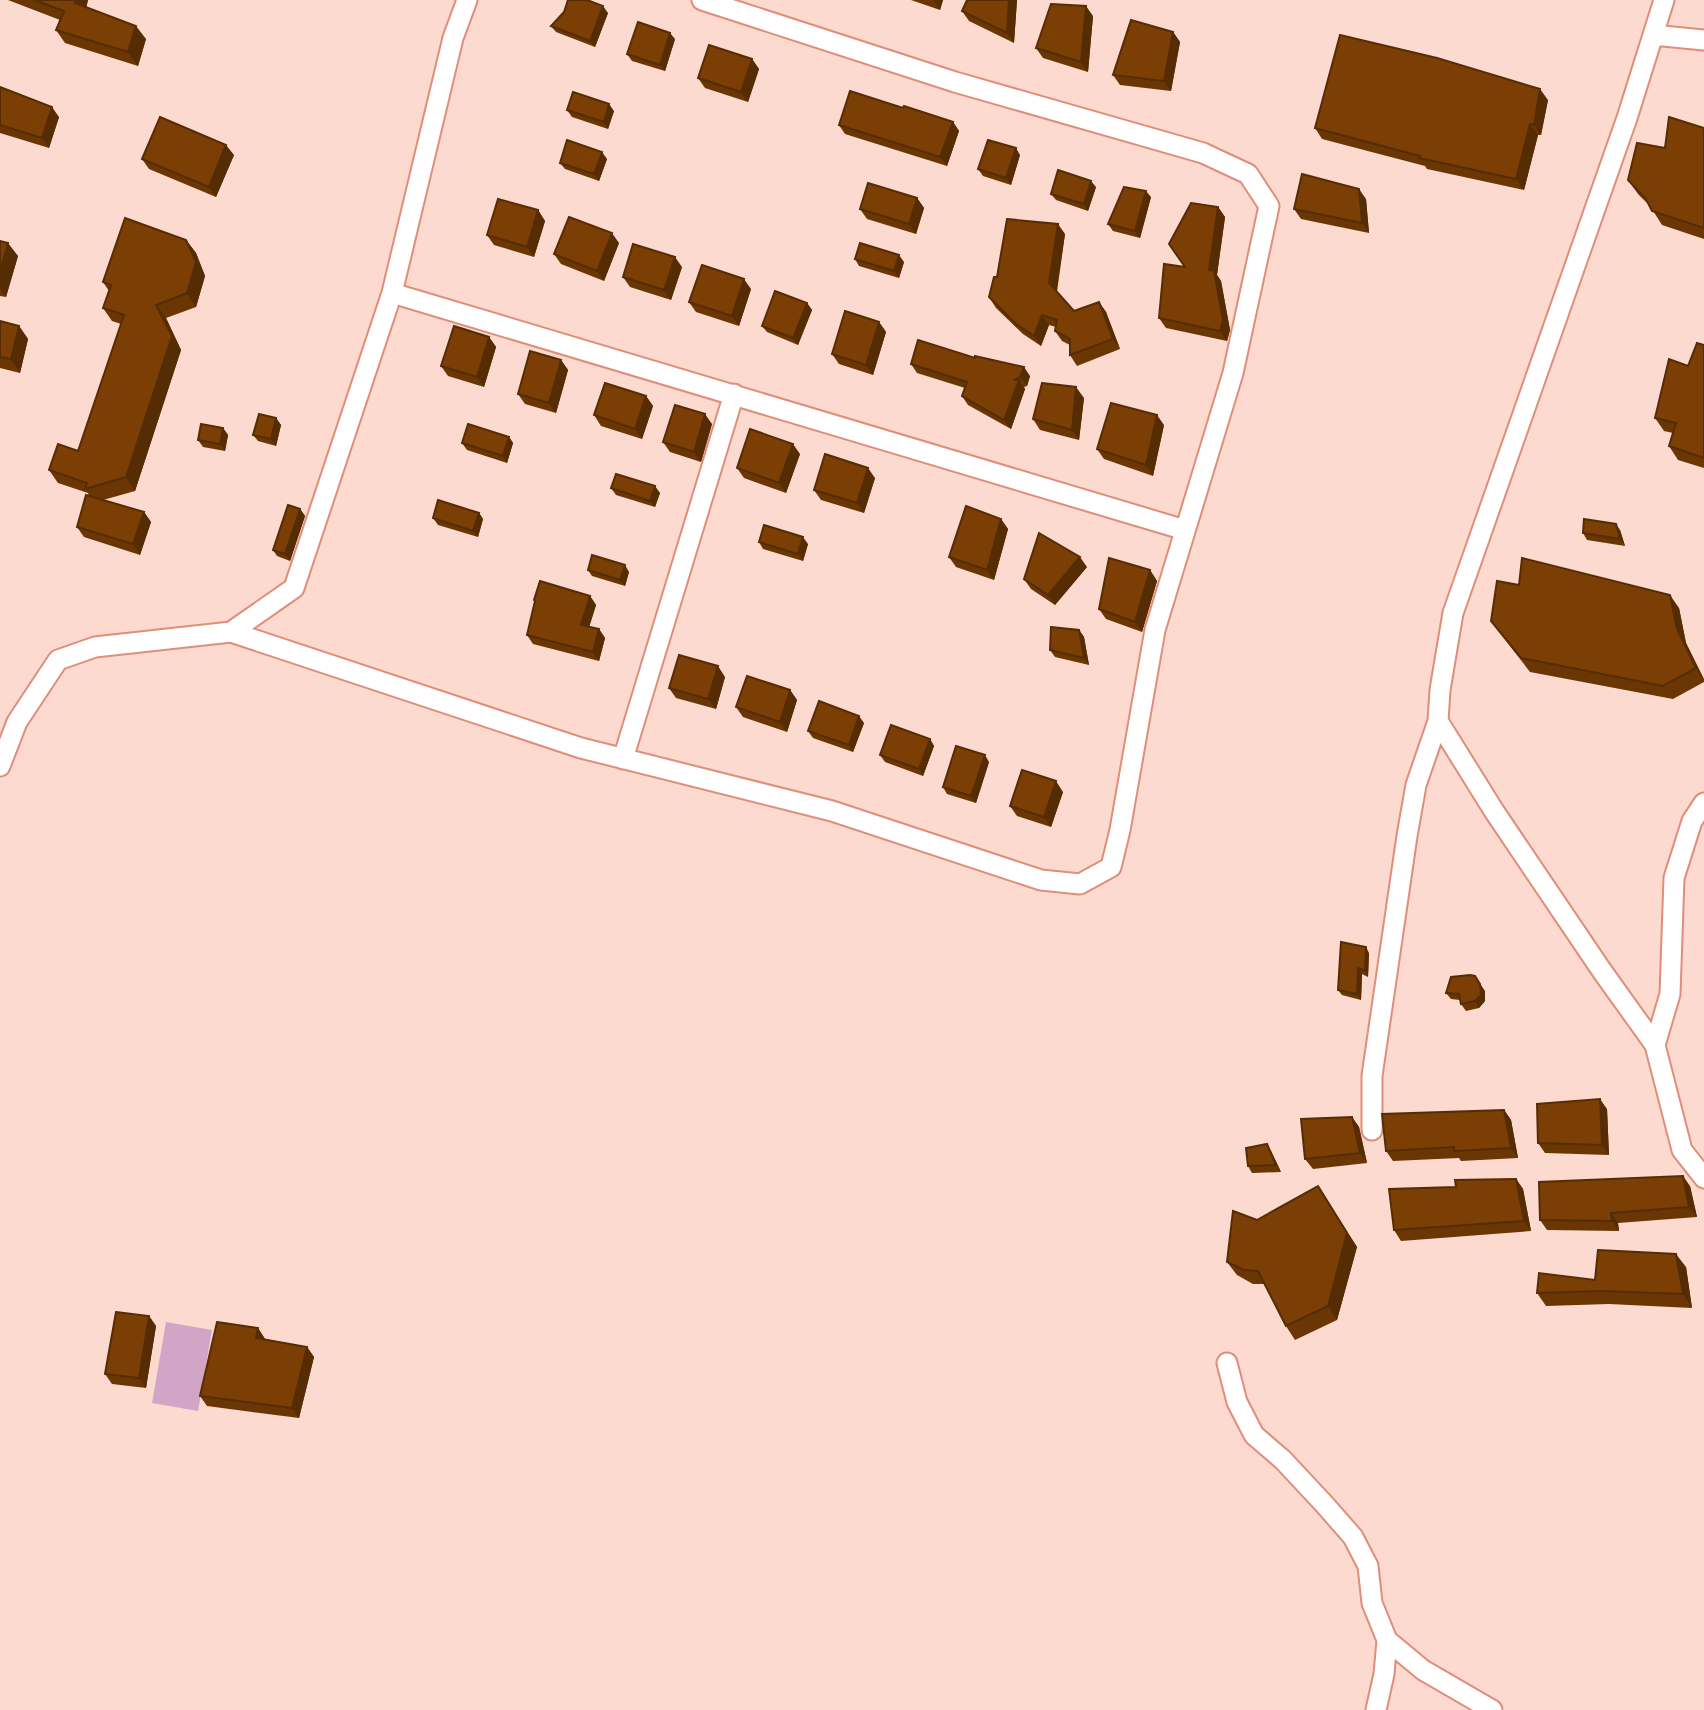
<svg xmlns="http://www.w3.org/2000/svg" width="1704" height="1710" viewBox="0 0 1704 1710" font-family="'Varela Round',sans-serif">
	<rect width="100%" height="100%" fill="#fddad0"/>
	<path fill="#d2a5c6" d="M 166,1322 L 212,1330 L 198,1411 L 152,1403 Z"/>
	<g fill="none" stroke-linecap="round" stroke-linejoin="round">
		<g stroke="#df8e79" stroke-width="23">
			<path id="minor" d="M 1653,35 L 1704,40
				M 392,293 L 1185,530
				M 231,632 L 294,588 L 392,293 L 453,38 L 467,0
				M 1438,721 L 1494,811 L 1602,971 L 1655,1045 L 1682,1150 L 1704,1178
				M 623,759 L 734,394
				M 0,766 L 17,722 L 58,660 L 95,647 L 231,632 L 581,748 L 832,811 L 1041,880 L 1080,884 L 1111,867 L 1120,830 L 1155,630 L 1233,373 L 1269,206 L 1248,174 L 1203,153 L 955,82 L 702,0
				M 1655,1045 L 1670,994 L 1674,878 L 1692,821 L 1704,803
				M 1372,1130 L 1372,1076 L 1407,836 L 1416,785 L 1438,721 L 1440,690 L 1453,613 L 1627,118 L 1664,0
				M 1227,1363 L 1237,1402 L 1254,1435 L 1283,1460 L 1325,1505 L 1353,1537 L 1368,1566 L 1372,1603 L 1387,1640 L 1384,1674 L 1376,1710
				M 1387,1640 L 1423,1670 L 1492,1710"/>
		</g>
		<use href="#minor" stroke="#fff" stroke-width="19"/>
	</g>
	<path fill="#6a3604" d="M 8,0 L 88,0 L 86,8 L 146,39 L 138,66 L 65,43 L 56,30 L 60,20 Z
		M 911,0 L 943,0 L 940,10 Z
		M 1017,0 L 1014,43 L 969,21 L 962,11 Z
		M 564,12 L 608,13 L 595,47 L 556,32 L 551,26 Z
		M 1093,16 L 1088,72 L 1043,58 L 1036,48 Z
		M 1173,32 L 1180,42 L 1171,91 L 1120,85 L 1113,75 Z
		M 675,39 L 665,71 L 632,61 L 627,54 Z
		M 752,59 L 759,69 L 748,102 L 705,88 L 698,78 Z
		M 0,87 L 59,117 L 49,148 L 0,133 Z
		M 1548,100 L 1541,135 L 1538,135 L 1524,190 L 1427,169 L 1425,166 L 1322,139 L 1315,128 Z
		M 903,108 L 953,122 L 959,131 L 947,166 L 845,134 L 839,125 Z
		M 567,110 L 614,111 L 608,129 L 572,117 Z
		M 1704,128 L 1704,239 L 1662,225 L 1650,206 L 1638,194 L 1628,180 L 1665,148 Z
		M 234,155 L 216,197 L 149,169 L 142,159 Z
		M 1020,155 L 1011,185 L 983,176 L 978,169 Z
		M 607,159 L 599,181 L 565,169 L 560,163 Z
		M 1096,187 L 1088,211 L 1056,200 L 1051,194 Z
		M 1151,197 L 1140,238 L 1113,231 L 1108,224 Z
		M 917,198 L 924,208 L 916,234 L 867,219 L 860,209 Z
		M 1366,199 L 1369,233 L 1301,219 L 1294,209 Z
		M 1218,207 L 1225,217 L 1217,275 L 1221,281 L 1230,330 L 1227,341 L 1166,328 L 1159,318 L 1185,267 Z
		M 538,210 L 545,221 L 534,257 L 494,245 L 487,235 Z
		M 1065,234 L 1057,292 L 1074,311 L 1099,302 L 1106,312 L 1120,349 L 1077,366 L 1070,355 L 1070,345 L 1062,341 L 1055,331 L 1056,327 L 1049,325 L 1041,346 L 1023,334 L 996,308 L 989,297 L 997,277 Z
		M 186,240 L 196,253 L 205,276 L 196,307 L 166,318 L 181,350 L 135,491 L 103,500 L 144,512 L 151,522 L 140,555 L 84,537 L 77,527 L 89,496 L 88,493 L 58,483 L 49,470 L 78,451 L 121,324 L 112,321 L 103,308 L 109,291 L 103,282 Z
		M 0,241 L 18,256 L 6,297 L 0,296 Z
		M 619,243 L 604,281 L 561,264 L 554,254 Z
		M 855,259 L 904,262 L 899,278 L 859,266 Z
		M 682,267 L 671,300 L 630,287 L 623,277 Z
		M 751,289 L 739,326 L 696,312 L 689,302 Z
		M 807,303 L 812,310 L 798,345 L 767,332 L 762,326 Z
		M 0,321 L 19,326 L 28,339 L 20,373 L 0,368 Z
		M 879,322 L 886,332 L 873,375 L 839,364 L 832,354 Z
		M 489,337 L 496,347 L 484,387 L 448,376 L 441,366 Z
		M 1704,345 L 1704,468 L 1678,460 L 1669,446 L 1673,433 L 1664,431 L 1655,418 L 1688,366 Z
		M 561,360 L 568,370 L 556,413 L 525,404 L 518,394 Z
		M 911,364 L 1030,376 L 1027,386 L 1024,387 L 1025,389 L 1011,429 L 968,405 L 962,396 L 965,388 L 917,373 Z
		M 646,396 L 653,406 L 642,439 L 601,426 L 594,415 Z
		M 1084,398 L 1079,440 L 1040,430 L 1033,419 Z
		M 276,418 L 281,425 L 276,446 L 258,441 L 253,435 Z
		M 712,424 L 701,462 L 670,452 L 663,442 Z
		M 1164,425 L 1153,476 L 1104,459 L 1097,449 Z
		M 223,428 L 228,435 L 225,451 L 203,447 L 198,440 Z
		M 509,437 L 513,443 L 507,463 L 467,450 L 462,443 Z
		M 800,454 L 786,493 L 744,478 L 737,468 Z
		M 875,478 L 864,513 L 821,500 L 814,490 Z
		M 611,488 L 660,493 L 655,507 L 616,495 Z
		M 300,509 L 305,516 L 290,561 L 277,556 L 273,550 Z
		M 479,513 L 483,519 L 478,537 L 438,525 L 433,518 Z
		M 1001,519 L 1008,529 L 994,580 L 956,567 L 949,557 Z
		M 1620,530 L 1625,546 L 1587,540 L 1583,533 Z
		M 759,542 L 808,544 L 803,561 L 763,549 Z
		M 1087,567 L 1055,605 L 1031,589 L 1024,579 Z
		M 588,570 L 629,572 L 625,586 L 592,576 Z
		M 1150,570 L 1157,581 L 1142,632 L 1106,619 L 1099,609 Z
		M 590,596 L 596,605 L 589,627 L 599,629 L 605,638 L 599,661 L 533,644 L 527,635 L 535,602 L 534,600 Z
		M 1679,608 L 1686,643 L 1704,679 L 1704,682 L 1673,699 L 1530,672 L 1491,621 Z
		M 1079,630 L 1084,637 L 1089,665 L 1055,657 L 1050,650 Z
		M 725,677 L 716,709 L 676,698 L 669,688 Z
		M 790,690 L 797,700 L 787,732 L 743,717 L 736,707 Z
		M 864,723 L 853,752 L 813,738 L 808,731 Z
		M 930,739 L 934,746 L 923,776 L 885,762 L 880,755 Z
		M 989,762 L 976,803 L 947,794 L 943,787 Z
		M 1063,792 L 1051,827 L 1017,816 L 1010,806 Z
		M 1369,953 L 1368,977 L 1362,974 L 1361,1000 L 1342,995 L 1338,990 Z
		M 1485,991 L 1485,1001 L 1479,1008 L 1466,1011 L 1461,1004 L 1460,1000 L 1451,999 L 1446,993 Z
		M 1607,1109 L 1609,1155 L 1545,1153 L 1538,1143 Z
		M 1504,1110 L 1511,1120 L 1518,1158 L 1461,1161 L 1459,1158 L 1393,1161 L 1386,1151 Z
		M 1352,1117 L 1359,1127 L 1367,1163 L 1313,1169 L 1305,1159 Z
		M 1271,1151 L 1281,1172 L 1252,1173 L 1248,1166 Z
		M 1516,1179 L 1523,1189 L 1531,1231 L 1401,1241 L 1394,1230 L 1456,1187 Z
		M 1318,1186 L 1357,1247 L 1337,1320 L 1295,1340 L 1286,1326 L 1264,1284 L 1253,1284 L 1237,1275 L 1227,1262 L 1257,1220 Z
		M 1690,1186 L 1697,1217 L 1618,1223 L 1619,1231 L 1547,1230 L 1540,1220 Z
		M 1686,1267 L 1692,1308 L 1609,1304 L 1546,1306 L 1537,1293 L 1595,1280 Z
		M 149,1316 L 156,1326 L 146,1388 L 112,1384 L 105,1374 Z
		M 258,1328 L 265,1339 L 307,1347 L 314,1357 L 299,1418 L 207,1406 L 200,1396 Z"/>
	<path fill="#562c04" d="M 75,0 L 88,0 L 84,17 L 75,3 Z
		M 933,0 L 943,0 L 940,10 Z
		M 1009,0 L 1017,0 L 1014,43 L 1007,33 Z
		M 603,6 L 608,13 L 595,47 L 590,41 Z
		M 1086,6 L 1093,16 L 1088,72 L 1081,62 Z
		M 136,26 L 146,39 L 138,66 L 128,52 Z
		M 1173,32 L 1180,42 L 1171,91 L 1164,81 Z
		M 670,33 L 675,39 L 665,71 L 660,65 Z
		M 752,59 L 759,69 L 748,102 L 741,92 Z
		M 1540,89 L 1548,100 L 1541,135 L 1534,125 Z
		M 609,104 L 614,111 L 608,129 L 604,122 Z
		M 52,107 L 59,117 L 49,148 L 42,138 Z
		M 953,122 L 959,131 L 947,166 L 940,157 Z
		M 1530,124 L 1538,135 L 1524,190 L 1516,179 Z
		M 226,145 L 234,155 L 216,197 L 209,187 Z
		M 1016,148 L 1020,155 L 1011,185 L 1006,178 Z
		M 602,152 L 607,159 L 599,181 L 594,174 Z
		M 1091,181 L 1096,187 L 1088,211 L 1084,204 Z
		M 1359,189 L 1366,199 L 1369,233 L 1362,223 Z
		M 1146,191 L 1151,197 L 1140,238 L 1135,231 Z
		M 917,198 L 924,208 L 916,234 L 909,224 Z
		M 1218,207 L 1225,217 L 1217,275 L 1221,281 L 1230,330 L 1227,341 L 1220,331 L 1209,270 Z
		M 538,210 L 545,221 L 534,257 L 527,247 Z
		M 1058,224 L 1065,234 L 1056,293 L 1049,283 Z
		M 612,233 L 619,243 L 604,281 L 597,271 Z
		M 186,240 L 196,253 L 205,276 L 196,307 L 187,293 Z
		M 8,243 L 18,256 L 6,297 L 0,289 L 0,272 Z
		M 899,255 L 904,262 L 899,278 L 894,271 Z
		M 675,257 L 682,267 L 671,300 L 664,290 Z
		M 744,279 L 751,289 L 739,326 L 732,316 Z
		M 1099,302 L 1106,312 L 1120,349 L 1113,339 Z
		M 807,303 L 812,310 L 798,345 L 793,338 Z
		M 156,305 L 166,318 L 181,350 L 135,491 L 126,477 Z
		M 1042,315 L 1049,325 L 1041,346 L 1034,336 Z
		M 879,322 L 886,332 L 873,375 L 866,365 Z
		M 19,326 L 28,339 L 20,373 L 11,359 Z
		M 489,337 L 496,347 L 484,387 L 477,377 Z
		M 561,360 L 568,370 L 556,413 L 549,403 Z
		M 1024,367 L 1030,376 L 1027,386 L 1020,377 Z
		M 1019,380 L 1025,389 L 1011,429 L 1004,420 Z
		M 1076,387 L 1084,398 L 1079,440 L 1072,430 Z
		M 646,396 L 653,406 L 642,439 L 635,429 Z
		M 705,414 L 712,424 L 701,462 L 694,452 Z
		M 1157,415 L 1164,425 L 1153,476 L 1146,465 Z
		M 276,418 L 281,425 L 276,446 L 271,439 Z
		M 223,428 L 228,435 L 225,451 L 220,444 Z
		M 509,437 L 513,443 L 507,463 L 503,456 Z
		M 793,444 L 800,454 L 786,493 L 779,483 Z
		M 868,468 L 875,478 L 864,513 L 857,503 Z
		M 655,486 L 660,493 L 655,507 L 650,501 Z
		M 300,509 L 305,516 L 290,561 L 285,554 Z
		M 144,512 L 151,522 L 140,555 L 133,544 Z
		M 479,513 L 483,519 L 478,537 L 473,531 Z
		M 1001,519 L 1008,529 L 994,580 L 987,570 Z
		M 1616,524 L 1620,530 L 1625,546 L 1620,539 Z
		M 803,537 L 808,544 L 803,561 L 798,554 Z
		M 1080,557 L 1087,567 L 1055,605 L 1048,595 Z
		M 625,565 L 629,572 L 625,586 L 620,580 Z
		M 1150,570 L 1157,581 L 1142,632 L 1135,622 Z
		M 1670,595 L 1679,608 L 1686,643 L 1704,680 L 1696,668 L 1677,629 Z
		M 590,596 L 596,605 L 587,634 L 581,625 Z
		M 599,629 L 605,638 L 599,661 L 593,652 Z
		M 1079,630 L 1084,637 L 1089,665 L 1084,658 Z
		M 718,666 L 725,677 L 716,709 L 708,699 Z
		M 790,690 L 797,700 L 787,732 L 780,722 Z
		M 859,716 L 864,723 L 853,752 L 849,745 Z
		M 930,739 L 934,746 L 923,776 L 919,769 Z
		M 985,755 L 989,762 L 976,803 L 971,796 Z
		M 1056,781 L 1063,792 L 1051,827 L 1044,817 Z
		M 1366,947 L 1369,953 L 1368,977 L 1365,971 Z
		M 1358,968 L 1362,974 L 1361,1000 L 1357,994 Z
		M 1475,976 L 1485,991 L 1485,1001 L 1479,1008 L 1475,1001 Z
		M 1600,1099 L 1607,1109 L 1609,1155 L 1602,1145 Z
		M 1504,1110 L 1511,1120 L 1518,1158 L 1511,1148 Z
		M 1352,1117 L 1359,1127 L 1367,1163 L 1360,1153 Z
		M 1267,1144 L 1271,1151 L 1281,1172 L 1276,1165 Z
		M 1683,1176 L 1690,1186 L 1697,1217 L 1689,1207 Z
		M 1516,1179 L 1523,1189 L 1531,1231 L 1524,1221 Z
		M 1318,1186 L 1357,1247 L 1337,1320 L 1328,1306 Z
		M 1611,1213 L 1618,1223 L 1619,1231 L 1612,1221 Z
		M 1676,1254 L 1686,1267 L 1692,1308 L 1683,1294 Z
		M 149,1316 L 156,1326 L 146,1388 L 139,1378 Z
		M 258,1328 L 265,1339 L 263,1348 L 256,1338 Z
		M 307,1347 L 314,1357 L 299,1418 L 292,1408 Z"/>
	<path fill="#7b3f05" stroke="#562c04" stroke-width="2" d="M 34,0 L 75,0 L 75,3 L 136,26 L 128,52 L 56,30 L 64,11 Z
		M 568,0 L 587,0 L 603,6 L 590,41 L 551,26 L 564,12 Z
		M 967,0 L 1009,0 L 1007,33 L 962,11 Z
		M 1051,4 L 1086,6 L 1081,62 L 1036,48 Z
		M 1131,20 L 1173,32 L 1164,81 L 1113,75 Z
		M 638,22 L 670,33 L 660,65 L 627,54 Z
		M 1340,35 L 1437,58 L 1540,89 L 1534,125 L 1530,124 L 1516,179 L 1419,158 L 1420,156 L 1315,128 Z
		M 709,45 L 752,59 L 741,92 L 698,78 Z
		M 0,87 L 52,107 L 42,138 L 0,125 Z
		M 850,91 L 903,108 L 904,106 L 953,122 L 940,157 L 839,125 Z
		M 573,92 L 609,104 L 604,122 L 567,110 Z
		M 160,117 L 226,145 L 209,187 L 142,159 Z
		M 1669,117 L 1704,128 L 1704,228 L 1652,211 L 1646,199 L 1628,180 L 1637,143 L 1665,148 Z
		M 567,140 L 602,152 L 594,174 L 560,163 Z
		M 988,140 L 1016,148 L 1006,178 L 978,169 Z
		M 1058,170 L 1091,181 L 1084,204 L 1051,194 Z
		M 1302,174 L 1359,189 L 1362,223 L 1294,209 Z
		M 868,183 L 917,198 L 909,224 L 860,209 Z
		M 1124,187 L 1146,191 L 1135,231 L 1108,224 Z
		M 498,199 L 538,210 L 527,247 L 487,235 Z
		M 1191,203 L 1218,207 L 1209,270 L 1214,271 L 1223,320 L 1220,331 L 1159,318 L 1164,264 L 1185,267 L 1169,244 Z
		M 569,217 L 612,233 L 597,271 L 554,254 Z
		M 125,218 L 186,240 L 196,262 L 187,293 L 156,305 L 172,336 L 126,477 L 85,489 L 87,483 L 49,470 L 58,444 L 78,451 L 124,315 L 103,308 L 111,285 L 103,282 Z
		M 1007,219 L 1058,224 L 1049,283 L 1074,311 L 1099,302 L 1113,339 L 1070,355 L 1070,339 L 1055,331 L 1057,320 L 1042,315 L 1034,336 L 1016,324 L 989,297 L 994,277 L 997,277 Z
		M 0,241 L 8,243 L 0,272 Z
		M 860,243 L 899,255 L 894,271 L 855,259 Z
		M 633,244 L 675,257 L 664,290 L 623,277 Z
		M 702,265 L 744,279 L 732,316 L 689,302 Z
		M 775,291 L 807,303 L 793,338 L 762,326 Z
		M 845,311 L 879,322 L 866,365 L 832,354 Z
		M 0,321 L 19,326 L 11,359 L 0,357 Z
		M 454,326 L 489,337 L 477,377 L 441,366 Z
		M 918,340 L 975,358 L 975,356 L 1024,367 L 1020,377 L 1014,380 L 1019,380 L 1004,420 L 962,396 L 967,382 L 911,364 Z
		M 1697,343 L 1704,345 L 1704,458 L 1669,446 L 1676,423 L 1655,418 L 1669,359 L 1688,366 Z
		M 530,351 L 561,360 L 549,403 L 518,394 Z
		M 605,383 L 646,396 L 635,429 L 594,415 Z
		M 1042,383 L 1076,387 L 1072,430 L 1033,419 Z
		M 1111,403 L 1157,415 L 1146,465 L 1097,449 Z
		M 675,405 L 705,414 L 694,452 L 663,442 Z
		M 259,414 L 276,418 L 271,439 L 253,435 Z
		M 201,424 L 223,428 L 220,444 L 198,440 Z
		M 468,424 L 509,437 L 503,456 L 462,443 Z
		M 750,429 L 793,444 L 779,483 L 737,468 Z
		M 825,454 L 868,468 L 857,503 L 814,490 Z
		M 616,474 L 655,486 L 650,501 L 611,488 Z
		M 86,495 L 144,512 L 133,544 L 77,527 Z
		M 438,500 L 479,513 L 473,531 L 433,518 Z
		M 288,505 L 300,509 L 285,554 L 273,550 Z
		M 966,506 L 1001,519 L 987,570 L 949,557 Z
		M 1584,519 L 1616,524 L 1620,539 L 1583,533 Z
		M 764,525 L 803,537 L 798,554 L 759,542 Z
		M 1039,533 L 1080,557 L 1048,595 L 1024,579 Z
		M 592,555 L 625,565 L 620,580 L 588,570 Z
		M 1109,558 L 1150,570 L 1135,622 L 1099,609 Z
		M 1522,558 L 1670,595 L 1677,629 L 1696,668 L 1663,686 L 1521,658 L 1491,621 L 1497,581 L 1519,585 Z
		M 540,581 L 590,596 L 581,625 L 599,629 L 593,652 L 527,635 L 535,601 L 534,600 Z
		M 1051,627 L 1079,630 L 1084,658 L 1050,650 Z
		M 679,655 L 718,666 L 708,699 L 669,688 Z
		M 747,676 L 790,690 L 780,722 L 736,707 Z
		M 819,701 L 859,716 L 849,745 L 808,731 Z
		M 891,725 L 930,739 L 919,769 L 880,755 Z
		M 956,746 L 985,755 L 971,796 L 943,787 Z
		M 1022,770 L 1056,781 L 1044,817 L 1010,806 Z
		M 1341,942 L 1366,947 L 1365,971 L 1358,968 L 1357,994 L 1338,990 Z
		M 1470,975 L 1475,976 L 1480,984 L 1481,995 L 1475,1001 L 1461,1004 L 1459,994 L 1446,993 L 1451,977 Z
		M 1600,1099 L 1602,1145 L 1538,1143 L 1537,1104 Z
		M 1504,1110 L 1511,1148 L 1454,1151 L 1454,1147 L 1386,1151 L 1382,1114 Z
		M 1352,1117 L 1360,1153 L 1305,1159 L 1301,1119 Z
		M 1267,1144 L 1276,1165 L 1248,1166 L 1246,1148 Z
		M 1683,1176 L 1689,1207 L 1611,1213 L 1612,1221 L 1540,1220 L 1539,1182 Z
		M 1516,1179 L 1524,1221 L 1394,1230 L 1389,1189 L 1456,1187 L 1455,1180 Z
		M 1318,1186 L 1347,1233 L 1328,1306 L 1286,1326 L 1258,1271 L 1244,1270 L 1227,1262 L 1233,1211 L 1257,1220 Z
		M 1598,1250 L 1676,1254 L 1683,1294 L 1600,1291 L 1537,1293 L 1539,1273 L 1595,1280 Z
		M 116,1312 L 149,1316 L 139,1378 L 105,1374 Z
		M 217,1322 L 258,1328 L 256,1338 L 307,1347 L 292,1408 L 200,1396 Z"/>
</svg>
